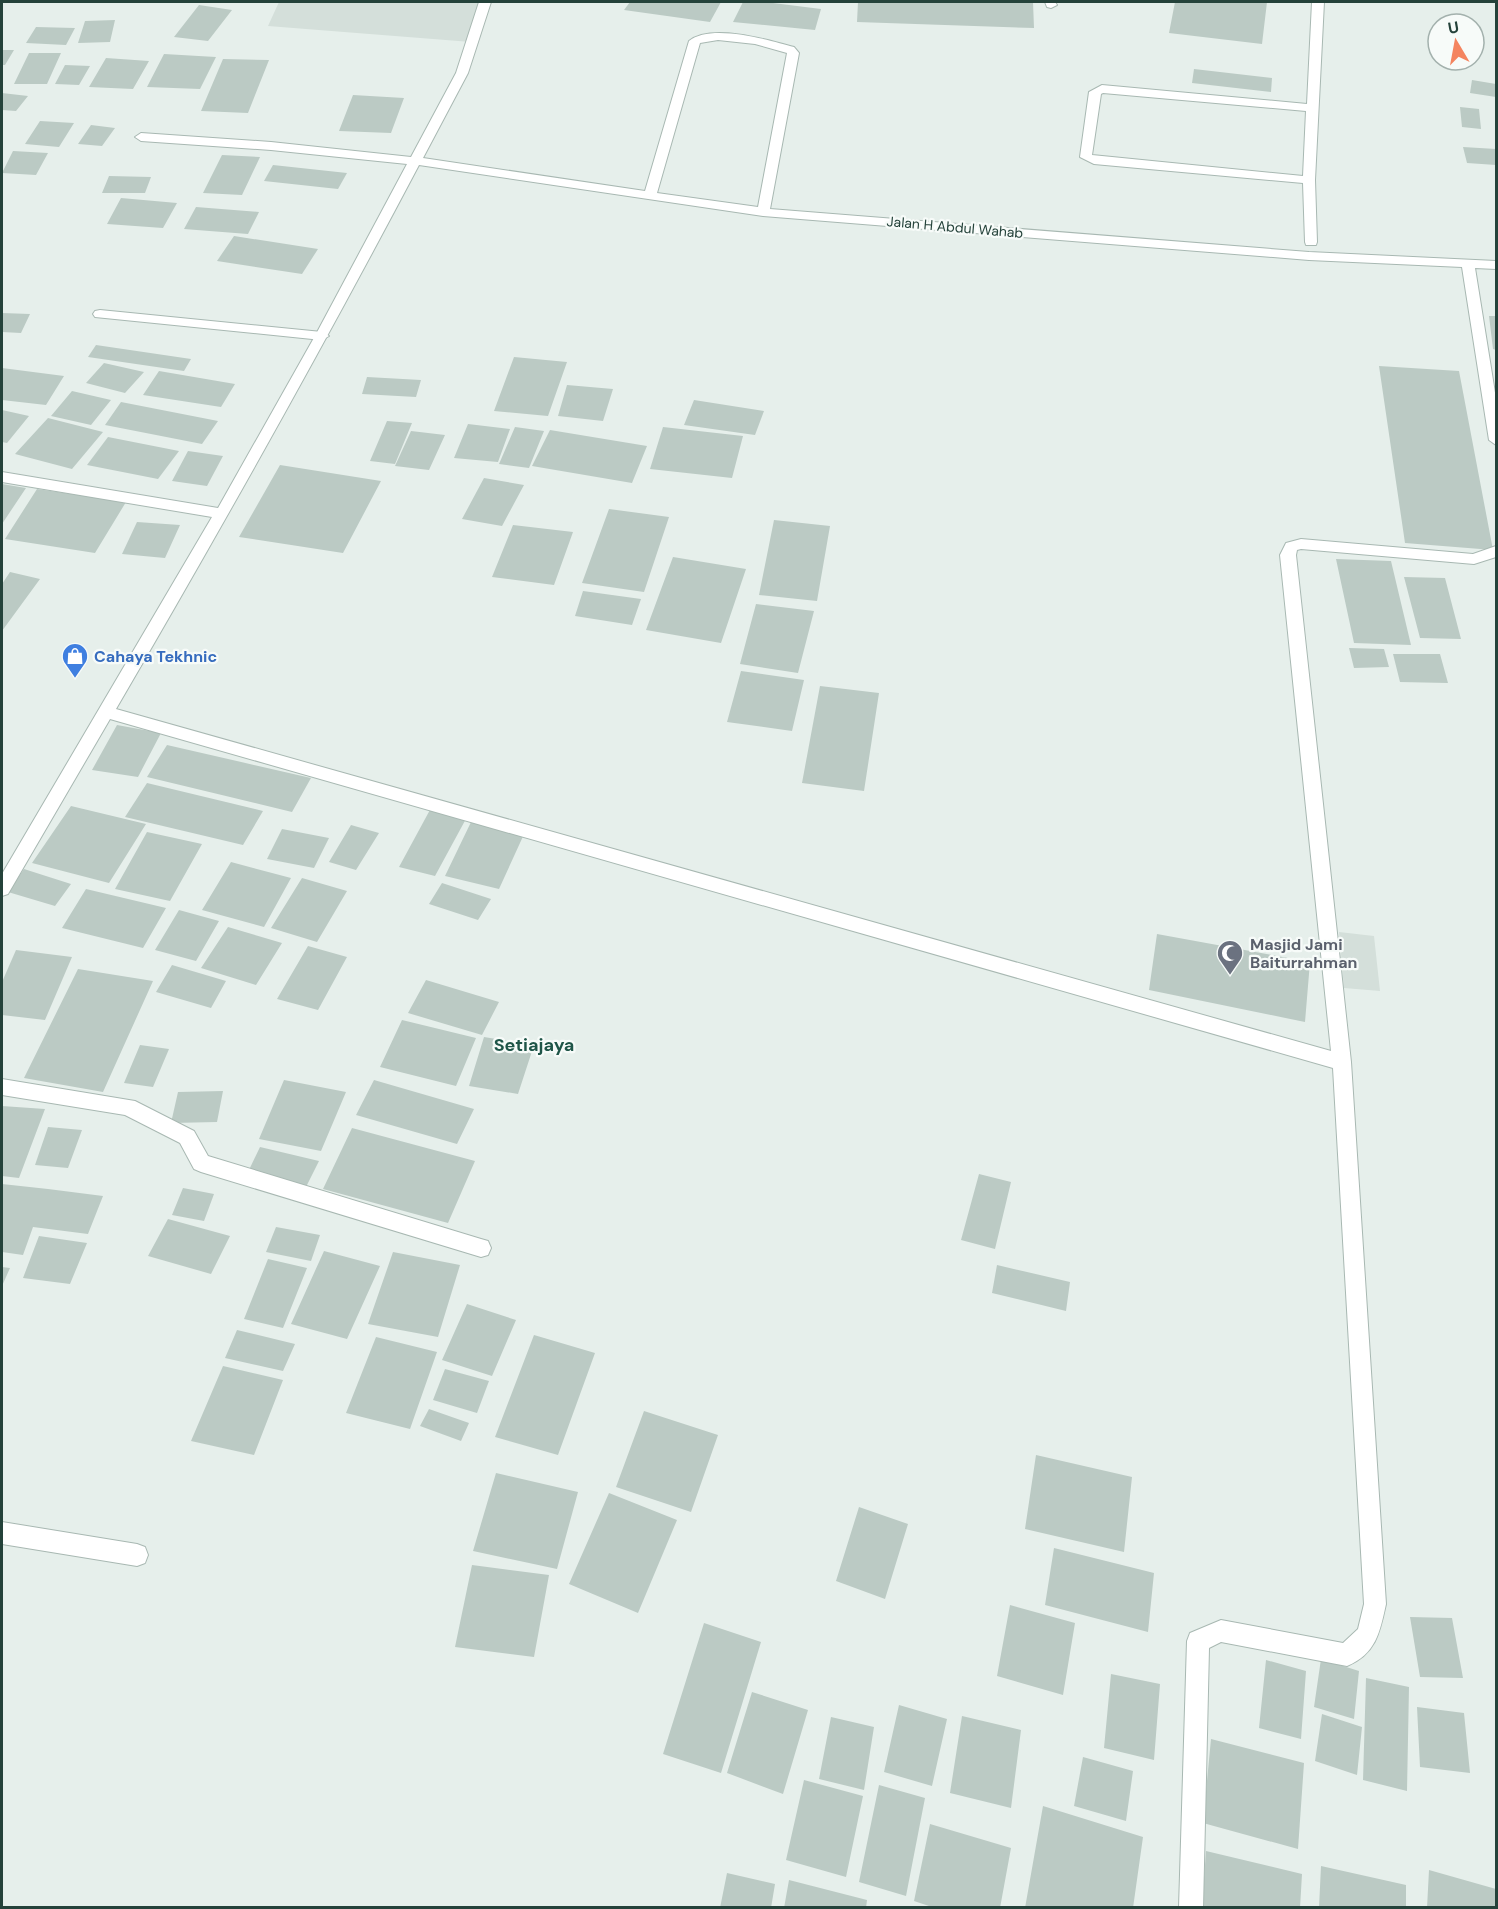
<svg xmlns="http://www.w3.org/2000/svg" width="1498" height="1909" viewBox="0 0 1498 1909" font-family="'DM Sans',sans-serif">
	<rect width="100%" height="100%" fill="#e6efeb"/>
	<path fill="#d4dfda" d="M 279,2 L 485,2 L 471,42 L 268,26 Z
		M 1339,932 L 1374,936 L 1380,991 L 1344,988 Z"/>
	<path fill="#bbcac4" d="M 630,2 L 721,2 L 710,22 L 624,10 Z
		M 743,2 L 765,2 L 821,9 L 815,30 L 733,22 Z
		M 858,2 L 1033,2 L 1034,28 L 857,22 Z
		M 1175,2 L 1267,2 L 1262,44 L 1169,33 Z
		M 199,5 L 232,10 L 208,41 L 174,37 Z
		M 115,20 L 110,42 L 78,43 L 85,21 Z
		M 36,27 L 75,28 L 66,45 L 26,43 Z
		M 2,50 L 14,50 L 5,65 L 2,65 Z
		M 29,53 L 61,53 L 47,84 L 14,84 Z
		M 164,54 L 216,57 L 200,89 L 147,87 Z
		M 106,58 L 149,61 L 133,89 L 89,87 Z
		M 223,59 L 269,60 L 248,113 L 201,111 Z
		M 65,65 L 90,66 L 79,85 L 55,84 Z
		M 1194,69 L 1272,78 L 1271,92 L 1192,83 Z
		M 1472,80 L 1496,84 L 1496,97 L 1470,93 Z
		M 2,93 L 28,96 L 16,111 L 2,110 Z
		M 353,95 L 404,98 L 391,133 L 339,131 Z
		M 1460,107 L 1479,109 L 1481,129 L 1462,127 Z
		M 40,121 L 74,123 L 59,147 L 25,144 Z
		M 91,125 L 115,128 L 102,146 L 78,144 Z
		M 1463,147 L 1496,149 L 1496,165 L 1467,163 Z
		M 13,151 L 48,153 L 36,175 L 2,173 Z
		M 222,155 L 260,157 L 242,195 L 203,193 Z
		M 273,165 L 347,173 L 338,189 L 264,181 Z
		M 109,176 L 151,177 L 145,193 L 102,193 Z
		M 121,198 L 177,203 L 163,228 L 107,224 Z
		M 196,207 L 259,212 L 248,234 L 184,229 Z
		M 234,236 L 318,249 L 302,274 L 217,261 Z
		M 2,313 L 30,314 L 21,333 L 2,332 Z
		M 1489,316 L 1496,316 L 1496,350 L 1493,349 Z
		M 96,345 L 191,359 L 184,371 L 88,357 Z
		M 514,357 L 567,362 L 548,416 L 494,411 Z
		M 104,363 L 144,372 L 125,393 L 86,383 Z
		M 1379,366 L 1459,371 L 1493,550 L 1405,543 Z
		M 2,368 L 64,376 L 46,405 L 2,400 Z
		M 159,371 L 235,384 L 221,407 L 143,395 Z
		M 367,377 L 421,380 L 416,397 L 362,394 Z
		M 567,385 L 613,389 L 603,421 L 558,416 Z
		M 72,391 L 111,400 L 91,425 L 51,416 Z
		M 694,400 L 764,411 L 755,435 L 684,425 Z
		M 121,402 L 218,421 L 202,444 L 105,425 Z
		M 2,410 L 29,416 L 7,443 L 2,442 Z
		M 48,418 L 103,432 L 72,469 L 15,454 Z
		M 387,421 L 412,423 L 395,464 L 370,461 Z
		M 468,424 L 510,429 L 498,462 L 454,458 Z
		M 515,427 L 544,431 L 529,468 L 499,464 Z
		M 663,427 L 743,436 L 732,478 L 650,469 Z
		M 550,430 L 647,446 L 632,483 L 532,466 Z
		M 411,431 L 445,435 L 429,470 L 395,466 Z
		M 108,437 L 179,451 L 158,479 L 87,465 Z
		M 188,451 L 223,456 L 207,486 L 172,481 Z
		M 280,465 L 381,481 L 343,553 L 239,537 Z
		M 484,478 L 524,485 L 502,526 L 462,519 Z
		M 2,484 L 26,488 L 2,524 Z
		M 37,489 L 126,502 L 95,553 L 5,539 Z
		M 609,509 L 669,517 L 644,592 L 582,583 Z
		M 774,520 L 830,526 L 817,601 L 759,595 Z
		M 137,522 L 180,525 L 165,558 L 122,554 Z
		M 513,525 L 573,532 L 554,585 L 492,577 Z
		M 673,557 L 746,569 L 721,643 L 646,630 Z
		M 1336,559 L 1391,561 L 1411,645 L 1354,643 Z
		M 10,572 L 40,579 L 2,631 L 2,584 Z
		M 1404,577 L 1445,578 L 1461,639 L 1420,638 Z
		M 583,591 L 641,599 L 632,625 L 575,616 Z
		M 756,604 L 814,611 L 798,673 L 740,664 Z
		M 1349,648 L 1384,649 L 1389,667 L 1354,668 Z
		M 1393,654 L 1440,654 L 1448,683 L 1400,682 Z
		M 741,671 L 804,680 L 792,731 L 727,722 Z
		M 820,686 L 879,693 L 864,791 L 802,783 Z
		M 117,725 L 161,733 L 138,777 L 92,770 Z
		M 167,745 L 311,778 L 292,812 L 147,777 Z
		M 147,783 L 263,811 L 243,845 L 125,817 Z
		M 71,806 L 146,824 L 109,883 L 32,863 Z
		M 431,808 L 467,817 L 435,876 L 399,867 Z
		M 472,820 L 525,832 L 499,889 L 445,876 Z
		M 351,825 L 379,833 L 356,870 L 329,862 Z
		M 282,829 L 329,838 L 314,868 L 267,859 Z
		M 147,832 L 202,844 L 170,901 L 115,889 Z
		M 231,862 L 291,878 L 264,927 L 202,910 Z
		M 24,869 L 71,884 L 55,906 L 8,892 Z
		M 302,878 L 347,891 L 317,942 L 271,928 Z
		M 442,883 L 491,899 L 478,920 L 429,904 Z
		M 86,889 L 166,908 L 143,948 L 62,928 Z
		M 179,910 L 219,921 L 196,961 L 155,950 Z
		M 228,927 L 282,943 L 256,985 L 201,968 Z
		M 1157,934 L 1310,962 L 1305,1022 L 1149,990 Z
		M 308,946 L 347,957 L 318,1010 L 277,999 Z
		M 16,950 L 72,957 L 45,1020 L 2,1015 L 2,982 Z
		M 172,965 L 226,981 L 211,1008 L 156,992 Z
		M 78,969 L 153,981 L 103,1092 L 24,1078 Z
		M 426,980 L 499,1002 L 482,1035 L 408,1013 Z
		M 402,1020 L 476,1038 L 456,1086 L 380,1067 Z
		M 484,1037 L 534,1045 L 518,1094 L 469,1086 Z
		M 140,1045 L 169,1049 L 153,1087 L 124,1083 Z
		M 284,1080 L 346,1092 L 321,1151 L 259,1139 Z
		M 374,1080 L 474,1109 L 457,1144 L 356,1115 Z
		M 223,1091 L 217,1122 L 171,1123 L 178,1092 Z
		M 2,1106 L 45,1109 L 19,1178 L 2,1176 Z
		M 48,1127 L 82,1130 L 68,1168 L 35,1165 Z
		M 352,1128 L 475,1161 L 448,1223 L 323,1189 Z
		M 260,1147 L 319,1161 L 306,1187 L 248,1172 Z
		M 979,1174 L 1011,1182 L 995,1249 L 961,1240 Z
		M 2,1184 L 48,1189 L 103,1196 L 88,1234 L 33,1227 L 23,1255 L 2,1252 Z
		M 183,1188 L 214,1194 L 204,1221 L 172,1215 Z
		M 168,1219 L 230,1236 L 211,1274 L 148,1256 Z
		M 276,1227 L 320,1235 L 311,1261 L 266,1252 Z
		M 39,1236 L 87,1243 L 70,1284 L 23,1278 Z
		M 324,1251 L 380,1266 L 347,1339 L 291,1324 Z
		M 393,1252 L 460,1265 L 438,1337 L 368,1324 Z
		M 268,1259 L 307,1268 L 283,1328 L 244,1319 Z
		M 997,1265 L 1070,1282 L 1066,1311 L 992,1293 Z
		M 2,1267 L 10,1268 L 2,1286 Z
		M 467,1304 L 516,1320 L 492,1376 L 442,1360 Z
		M 237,1330 L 295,1344 L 283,1371 L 225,1358 Z
		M 534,1335 L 595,1353 L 558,1455 L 495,1437 Z
		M 376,1337 L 437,1352 L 410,1429 L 346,1413 Z
		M 223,1366 L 283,1380 L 254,1455 L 191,1441 Z
		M 445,1369 L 489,1381 L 477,1413 L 433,1400 Z
		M 429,1409 L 469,1423 L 461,1441 L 420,1426 Z
		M 644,1411 L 718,1435 L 691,1512 L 616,1487 Z
		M 1036,1455 L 1132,1477 L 1124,1552 L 1025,1529 Z
		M 496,1473 L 578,1492 L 557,1569 L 473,1551 Z
		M 609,1493 L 677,1520 L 638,1613 L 569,1584 Z
		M 859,1507 L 908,1524 L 885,1599 L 836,1581 Z
		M 1054,1548 L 1154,1573 L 1148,1632 L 1045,1605 Z
		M 472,1565 L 549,1575 L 534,1657 L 455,1647 Z
		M 1010,1605 L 1075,1623 L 1063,1695 L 997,1676 Z
		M 1410,1617 L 1452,1618 L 1463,1678 L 1420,1677 Z
		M 704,1623 L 761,1642 L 721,1773 L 663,1754 Z
		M 1321,1659 L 1359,1671 L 1354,1719 L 1314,1707 Z
		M 1266,1660 L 1306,1671 L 1301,1739 L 1259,1728 Z
		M 1111,1674 L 1160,1684 L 1154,1760 L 1104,1748 Z
		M 1366,1678 L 1409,1687 L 1407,1791 L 1363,1780 Z
		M 752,1692 L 808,1710 L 783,1794 L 727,1773 Z
		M 899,1705 L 947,1719 L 932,1786 L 884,1772 Z
		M 1417,1707 L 1464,1713 L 1470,1773 L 1420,1767 Z
		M 1322,1714 L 1362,1727 L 1357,1775 L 1315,1761 Z
		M 962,1716 L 1021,1730 L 1011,1808 L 950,1793 Z
		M 831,1717 L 874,1727 L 864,1790 L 819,1779 Z
		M 1211,1739 L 1304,1763 L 1298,1849 L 1203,1823 Z
		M 1083,1757 L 1133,1771 L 1126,1821 L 1074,1806 Z
		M 804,1780 L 863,1796 L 846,1877 L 786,1860 Z
		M 879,1785 L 925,1798 L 906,1896 L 859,1882 Z
		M 1043,1806 L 1143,1837 L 1133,1908 L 1025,1908 Z
		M 930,1824 L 1011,1848 L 1000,1908 L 935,1908 L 914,1901 Z
		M 1206,1851 L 1302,1874 L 1300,1908 L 1202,1908 Z
		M 1321,1866 L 1406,1885 L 1406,1908 L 1319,1908 Z
		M 1429,1870 L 1496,1889 L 1496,1908 L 1427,1908 Z
		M 727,1873 L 775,1884 L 771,1908 L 720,1908 Z
		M 789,1880 L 867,1900 L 866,1908 L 784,1908 Z"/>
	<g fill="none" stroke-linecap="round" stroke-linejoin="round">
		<g stroke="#a8b8b2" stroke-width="2">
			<path id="service" d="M 1312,2 L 1324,2 L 1315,180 L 1317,242 L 1316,245 L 1306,245 L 1305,242 L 1303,183 L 1094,164 L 1080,157 L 1089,92 L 1102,85 L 1307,104 ZM 1103,93 L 1306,111 L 1303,176 L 1092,155 L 1101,94 Z
				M 100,310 L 322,332 L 329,336 L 322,340 L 95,317 L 93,314 L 95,311 Z
				M 2,1522 L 137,1544 L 145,1547 L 148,1555 L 145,1563 L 137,1566 L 2,1544 Z"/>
		</g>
		<g stroke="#a8b8b2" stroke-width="2">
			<path id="minor" d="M 479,2 L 491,2 L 468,73 L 423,158 L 645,191 L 689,41 C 711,23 769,40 794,47 L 799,53 L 770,209 L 1309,252 L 1496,261 L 1496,269 L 1475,268 L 1496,399 L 1496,445 L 1489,440 L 1462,267 L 1309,260 L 763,216 L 419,165 C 322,349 221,529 116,709 L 1331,1051 L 1280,555 L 1286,543 L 1301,539 L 1473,554 L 1496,546 L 1496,557 L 1474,564 L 1301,549 L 1297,550 L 1296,555 L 1351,1062 L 1386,1604 C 1380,1632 1376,1654 1347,1666 L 1221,1642 L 1209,1648 L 1203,1908 L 1179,1908 L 1187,1641 L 1190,1633 L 1221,1620 L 1343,1643 L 1358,1629 L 1364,1604 L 1333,1068 L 110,719 L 8,894 L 2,896 L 2,874 L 212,517 L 2,482 L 2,472 L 218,508 L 315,336 L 407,164 L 271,150 L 141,141 L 135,137 L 141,133 L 271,142 L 411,157 L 456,73 ZM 718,40 L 755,44 L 787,53 L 758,207 L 657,193 L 700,43 Z
				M 1045,2 L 1055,2 L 1057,5 L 1051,8 L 1047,7 Z
				M 2,1079 L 135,1101 L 194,1131 L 208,1156 L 481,1239 L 488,1241 L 491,1248 L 488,1255 L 481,1257 L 201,1172 L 194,1169 L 180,1143 L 125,1115 L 2,1095 Z"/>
		</g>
		<use href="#service" fill="#fff" fill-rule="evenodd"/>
		<use href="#minor" fill="#fff" fill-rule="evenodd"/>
	</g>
	<defs>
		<g id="shop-pin" transform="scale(1.35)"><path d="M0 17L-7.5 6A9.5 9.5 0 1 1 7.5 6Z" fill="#3f7fe0" stroke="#f7fbf9"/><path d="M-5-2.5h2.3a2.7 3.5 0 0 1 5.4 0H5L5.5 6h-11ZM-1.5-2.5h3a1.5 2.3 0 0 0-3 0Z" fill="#fff"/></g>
		<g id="mosque-pin" transform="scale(1.35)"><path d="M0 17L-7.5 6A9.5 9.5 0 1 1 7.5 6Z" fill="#6b7280" stroke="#f7fbf9"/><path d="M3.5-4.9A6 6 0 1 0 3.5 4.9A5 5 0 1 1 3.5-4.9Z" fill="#fff"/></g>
	</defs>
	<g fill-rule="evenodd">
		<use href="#shop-pin" x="75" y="656"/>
		<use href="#mosque-pin" x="1230" y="953"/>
	</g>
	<g text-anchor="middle" stroke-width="4.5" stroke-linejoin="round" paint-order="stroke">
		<g font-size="14" fill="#24423a" stroke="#f7fbf9">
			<text transform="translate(955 227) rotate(5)" y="5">Jalan H Abdul Wahab</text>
		</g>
		<g font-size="16" font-weight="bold" fill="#366cbe" stroke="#f7fbf9" text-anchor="start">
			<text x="94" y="662">Cahaya Tekhnic</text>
		</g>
		<g font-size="16" font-weight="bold" fill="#5b616d" stroke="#f7fbf9" text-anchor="start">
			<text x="1250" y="950">Masjid Jami<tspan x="1250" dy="18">Baiturrahman</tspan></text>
		</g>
		<g font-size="18" font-weight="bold" fill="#1f5548" stroke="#f7fbf9">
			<text x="534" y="1051">Setiajaya</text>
		</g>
	</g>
	<rect width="1498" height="1909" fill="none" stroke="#24423a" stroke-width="6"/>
	<g transform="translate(1456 42) rotate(350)"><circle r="28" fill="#f7fbf9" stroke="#a3b1ad" stroke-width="1.5"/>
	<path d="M0-4.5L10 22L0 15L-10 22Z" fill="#f4845f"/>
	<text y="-9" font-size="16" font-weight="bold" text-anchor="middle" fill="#24423a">U</text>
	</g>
</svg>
